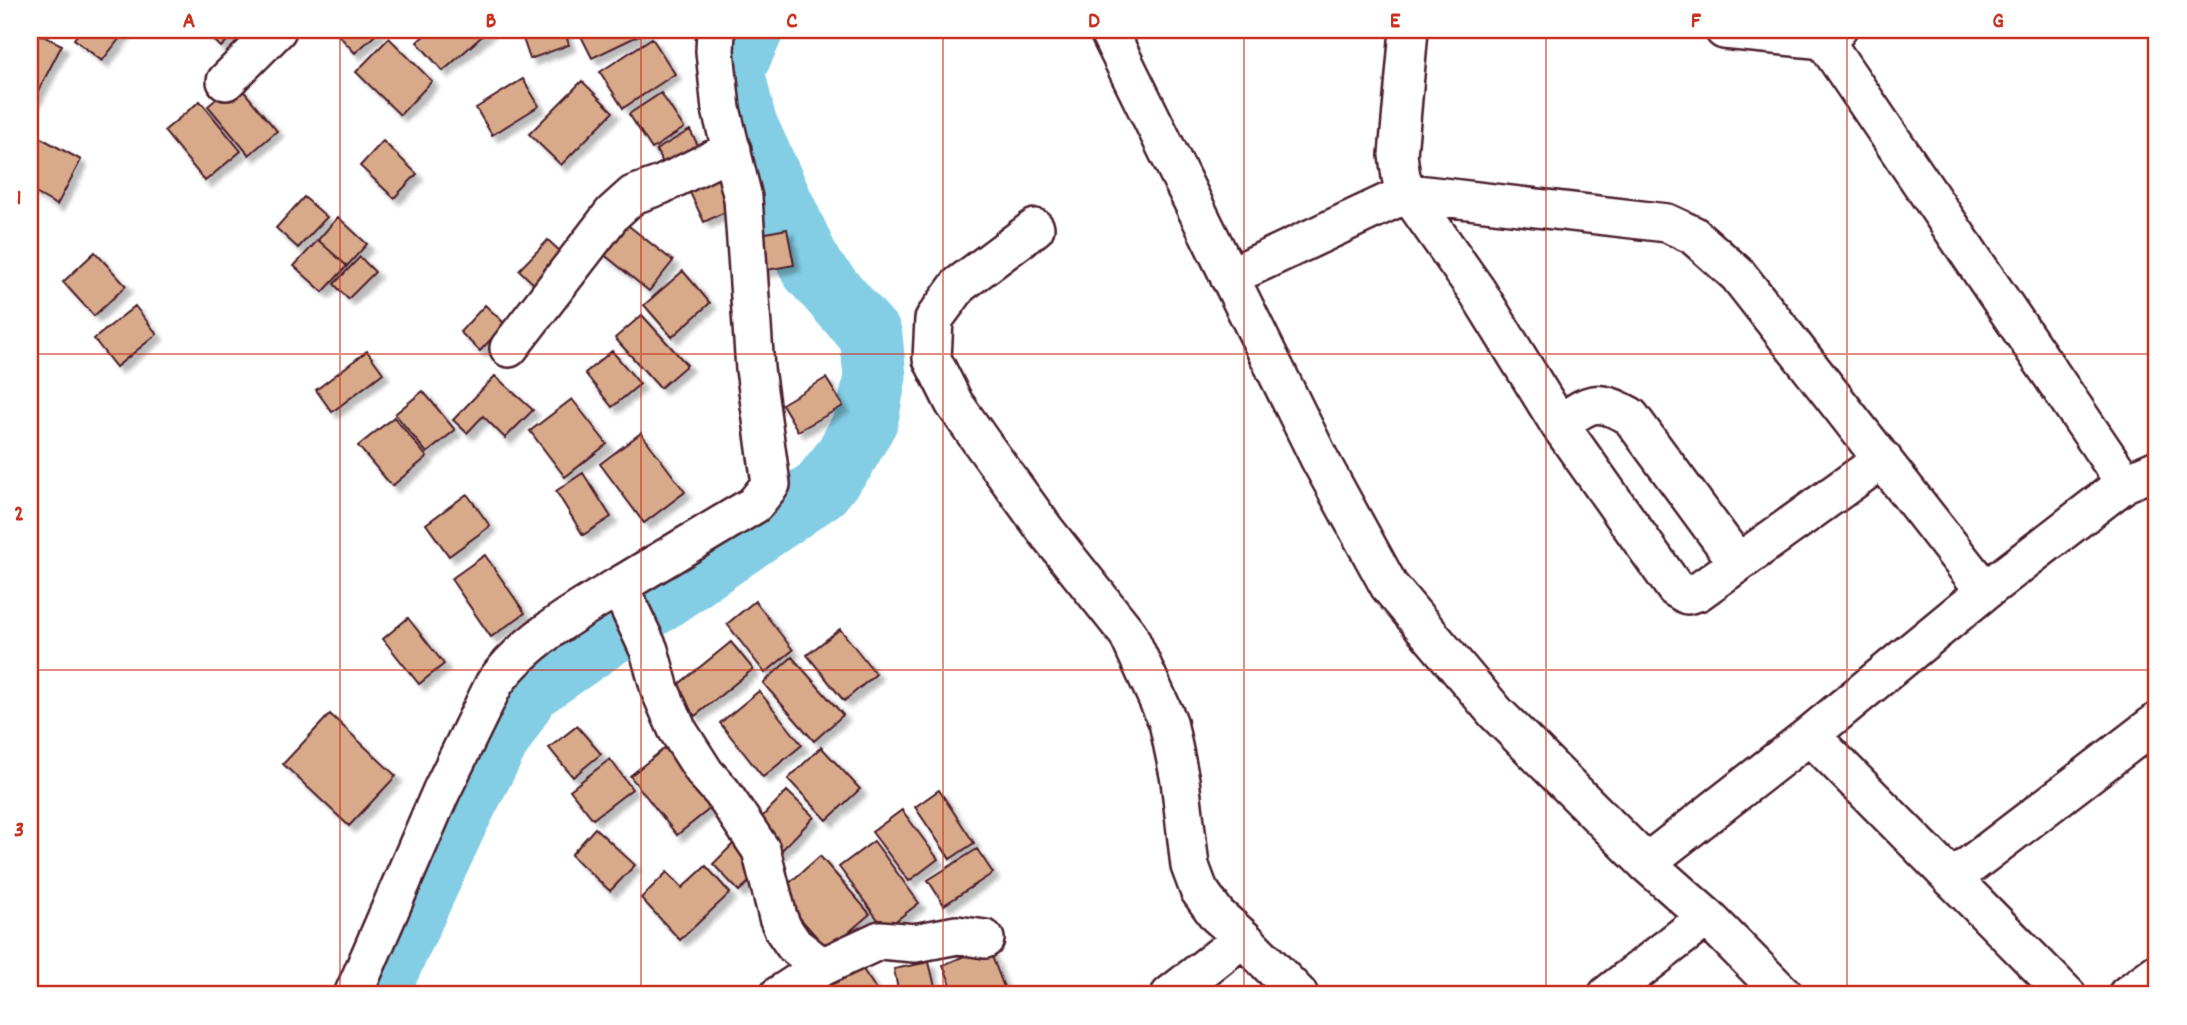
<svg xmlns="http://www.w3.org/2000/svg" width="2187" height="1025" viewBox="0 0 2187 1025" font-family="Dekko,sans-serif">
	<defs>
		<filter id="shadow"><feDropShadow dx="6" dy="6" stdDeviation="2" flood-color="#0004"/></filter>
	</defs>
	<rect width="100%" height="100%" fill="#fff"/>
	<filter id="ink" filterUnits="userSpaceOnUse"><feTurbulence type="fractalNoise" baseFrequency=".0143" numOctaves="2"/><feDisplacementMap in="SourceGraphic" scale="14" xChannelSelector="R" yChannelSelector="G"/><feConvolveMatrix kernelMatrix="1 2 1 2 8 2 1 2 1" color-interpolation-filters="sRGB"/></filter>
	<g filter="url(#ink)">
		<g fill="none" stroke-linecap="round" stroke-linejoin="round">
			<path stroke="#84cee5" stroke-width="63" d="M 376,995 L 458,818 L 496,744 L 529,690 L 821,489 L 844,460 L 867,419 L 875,376 L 871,336 L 812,269 L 745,123 L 733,71 L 752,30"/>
		</g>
		<path fill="#d9aa8a" stroke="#4a1f2b" stroke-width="2" filter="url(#shadow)" d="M 30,30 L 62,45 L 30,107 Z
			M 81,30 L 126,30 L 102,61 L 74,39 Z
			M 203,30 L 238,30 L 221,47 Z
			M 334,30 L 381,30 L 355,53 Z
			M 430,30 L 489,30 L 443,71 L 417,42 Z
			M 520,30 L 564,30 L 569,45 L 530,59 Z
			M 578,30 L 648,30 L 648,31 L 592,58 Z
			M 389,38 L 432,81 L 400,115 L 356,72 Z
			M 652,38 L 675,74 L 623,108 L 600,72 Z
			M 523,79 L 539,106 L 492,135 L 476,108 Z
			M 582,81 L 613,112 L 561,165 L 529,134 Z
			M 236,82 L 277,131 L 249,155 L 208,106 Z
			M 661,93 L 684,128 L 652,149 L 629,114 Z
			M 200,101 L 241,151 L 205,181 L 164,131 Z
			M 690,130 L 705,159 L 671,177 L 656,150 Z
			M 30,132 L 81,160 L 57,205 L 30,190 Z
			M 383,141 L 417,174 L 394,198 L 360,166 Z
			M 720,163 L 740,205 L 704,222 L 684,180 Z
			M 304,197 L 327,217 L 298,248 L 276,228 Z
			M 338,217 L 367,244 L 347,266 L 318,240 Z
			M 620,219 L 673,261 L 649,291 L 596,248 Z
			M 787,229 L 794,265 L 756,272 L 750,236 Z
			M 318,240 L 347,266 L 323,292 L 294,266 Z
			M 548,240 L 567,258 L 539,289 L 519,270 Z
			M 95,252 L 126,286 L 94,316 L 63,282 Z
			M 360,257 L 375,272 L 348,299 L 334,284 Z
			M 683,271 L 710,303 L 672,337 L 644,305 Z
			M 485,305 L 505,324 L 480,351 L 460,332 Z
			M 135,306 L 157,334 L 116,367 L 94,339 Z
			M 642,315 L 687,365 L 660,388 L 615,338 Z
			M 367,351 L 383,373 L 332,412 L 316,390 Z
			M 612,351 L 640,384 L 612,407 L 585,373 Z
			M 495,376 L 533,410 L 505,438 L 483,416 L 467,433 L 453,420 Z
			M 826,378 L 843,406 L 798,431 L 782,404 Z
			M 423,391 L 455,430 L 427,453 L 395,414 Z
			M 572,399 L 607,444 L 565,477 L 530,431 Z
			M 394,417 L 427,457 L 392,486 L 358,446 Z
			M 641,433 L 685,492 L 644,523 L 600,464 Z
			M 583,473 L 611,517 L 583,535 L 556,491 Z
			M 467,494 L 490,526 L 449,556 L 426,524 Z
			M 485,555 L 525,613 L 491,637 L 451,579 Z
			M 755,601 L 793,650 L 765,673 L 727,624 Z
			M 408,618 L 444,664 L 419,684 L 383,639 Z
			M 840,629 L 876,674 L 844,701 L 807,655 Z
			M 731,642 L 753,669 L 695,716 L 674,688 Z
			M 792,657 L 843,715 L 814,741 L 763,683 Z
			M 759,691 L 802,745 L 763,777 L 720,723 Z
			M 330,714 L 396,776 L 349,826 L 283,764 Z
			M 577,726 L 601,754 L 573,777 L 549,748 Z
			M 821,747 L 860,789 L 827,820 L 788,779 Z
			M 665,748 L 712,807 L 677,835 L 630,776 Z
			M 610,759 L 632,789 L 593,819 L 570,790 Z
			M 939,790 L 974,843 L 950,859 L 915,807 Z
			M 787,791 L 814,817 L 776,856 L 749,830 Z
			M 902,810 L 938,859 L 909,881 L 872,832 Z
			M 595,828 L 635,865 L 610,891 L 571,855 Z
			M 874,841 L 919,903 L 885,929 L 839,867 Z
			M 734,843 L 761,871 L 739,891 L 713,864 Z
			M 977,849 L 993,873 L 944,905 L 928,880 Z
			M 820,856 L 870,914 L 828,950 L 778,893 Z
			M 706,866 L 730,893 L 680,940 L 641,898 L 667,872 L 682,888 Z
			M 988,946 L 1007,995 L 955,995 L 943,965 Z
			M 929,962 L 937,995 L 899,995 L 894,969 Z
			M 860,965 L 880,995 L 829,995 L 824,989 Z"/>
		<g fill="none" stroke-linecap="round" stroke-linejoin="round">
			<g stroke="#4a1f2b" stroke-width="42">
				<path id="street" d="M 1108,30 L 1319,458 L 1389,586 L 1496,713 L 1646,863 L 1707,917 L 1784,995
					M 1724,30 L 1824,40 L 1837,30
					M 1824,40 L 2125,483
					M 226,81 L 277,30
					M 1035,228 L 959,285 L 934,319 L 932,359 L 954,403 L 980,440 L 1046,531 L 1128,634 L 1168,722 L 1180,780 L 1190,866 L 1199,890 L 1217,915 L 1243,938 L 1299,995
					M 1229,277 L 1408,193 L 1401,177 L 1398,155 L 1409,30
					M 509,348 L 613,213 L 633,195 L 661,185 L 732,150
					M 1559,424 C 1590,403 1595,397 1630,416 L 1738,563
					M 1883,459 L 1698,592 L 1687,595 L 1675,588 L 1559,424 L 1477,291 L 1408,193 L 1667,223 L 1693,235 L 1738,275 L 1985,591
					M 619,586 L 649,650 L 660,690 L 677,729 L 705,773 L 722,792 L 761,850 L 778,917 L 783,929 L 794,945 L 822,967
					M 1810,735 L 2067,995
					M 1646,863 L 1810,735 L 1985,591 L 2125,483 L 2157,469
					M 1952,879 L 2157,722
					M 353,995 L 441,792 L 494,684 C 526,638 586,606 634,577 C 674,553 714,529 754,505 L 771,484 L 755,369 L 743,198 L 721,109 L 715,51 L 716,30
					M 779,995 L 822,967 L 880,940 L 915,943 L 957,935 L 985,939
					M 1170,995 L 1243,938
					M 1607,995 L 1707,917
					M 2127,995 L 2157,973"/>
			</g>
			<use href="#street" stroke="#fff" stroke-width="37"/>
		</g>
	</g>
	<path fill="none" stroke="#c8321e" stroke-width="2" stroke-opacity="0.55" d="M 340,30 L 340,995M 641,30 L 641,995M 943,30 L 943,995M 1244,30 L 1244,995M 1546,30 L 1546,995M 1847,30 L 1847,995M 30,354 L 2157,354M 30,670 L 2157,670"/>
	<rect width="2187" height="1025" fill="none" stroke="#fff" stroke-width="77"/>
	<rect x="38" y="38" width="2110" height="948" fill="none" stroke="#c8321e" stroke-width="2.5"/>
	<g font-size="23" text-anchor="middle" font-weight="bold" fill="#c8321e">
		<text x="189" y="27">A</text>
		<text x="491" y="27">B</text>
		<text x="792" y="27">C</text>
		<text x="1094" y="27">D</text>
		<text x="1395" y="27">E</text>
		<text x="1696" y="27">F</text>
		<text x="1998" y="27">G</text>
		<text x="19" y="204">1</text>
		<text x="19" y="520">2</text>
		<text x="19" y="836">3</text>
	</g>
</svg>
